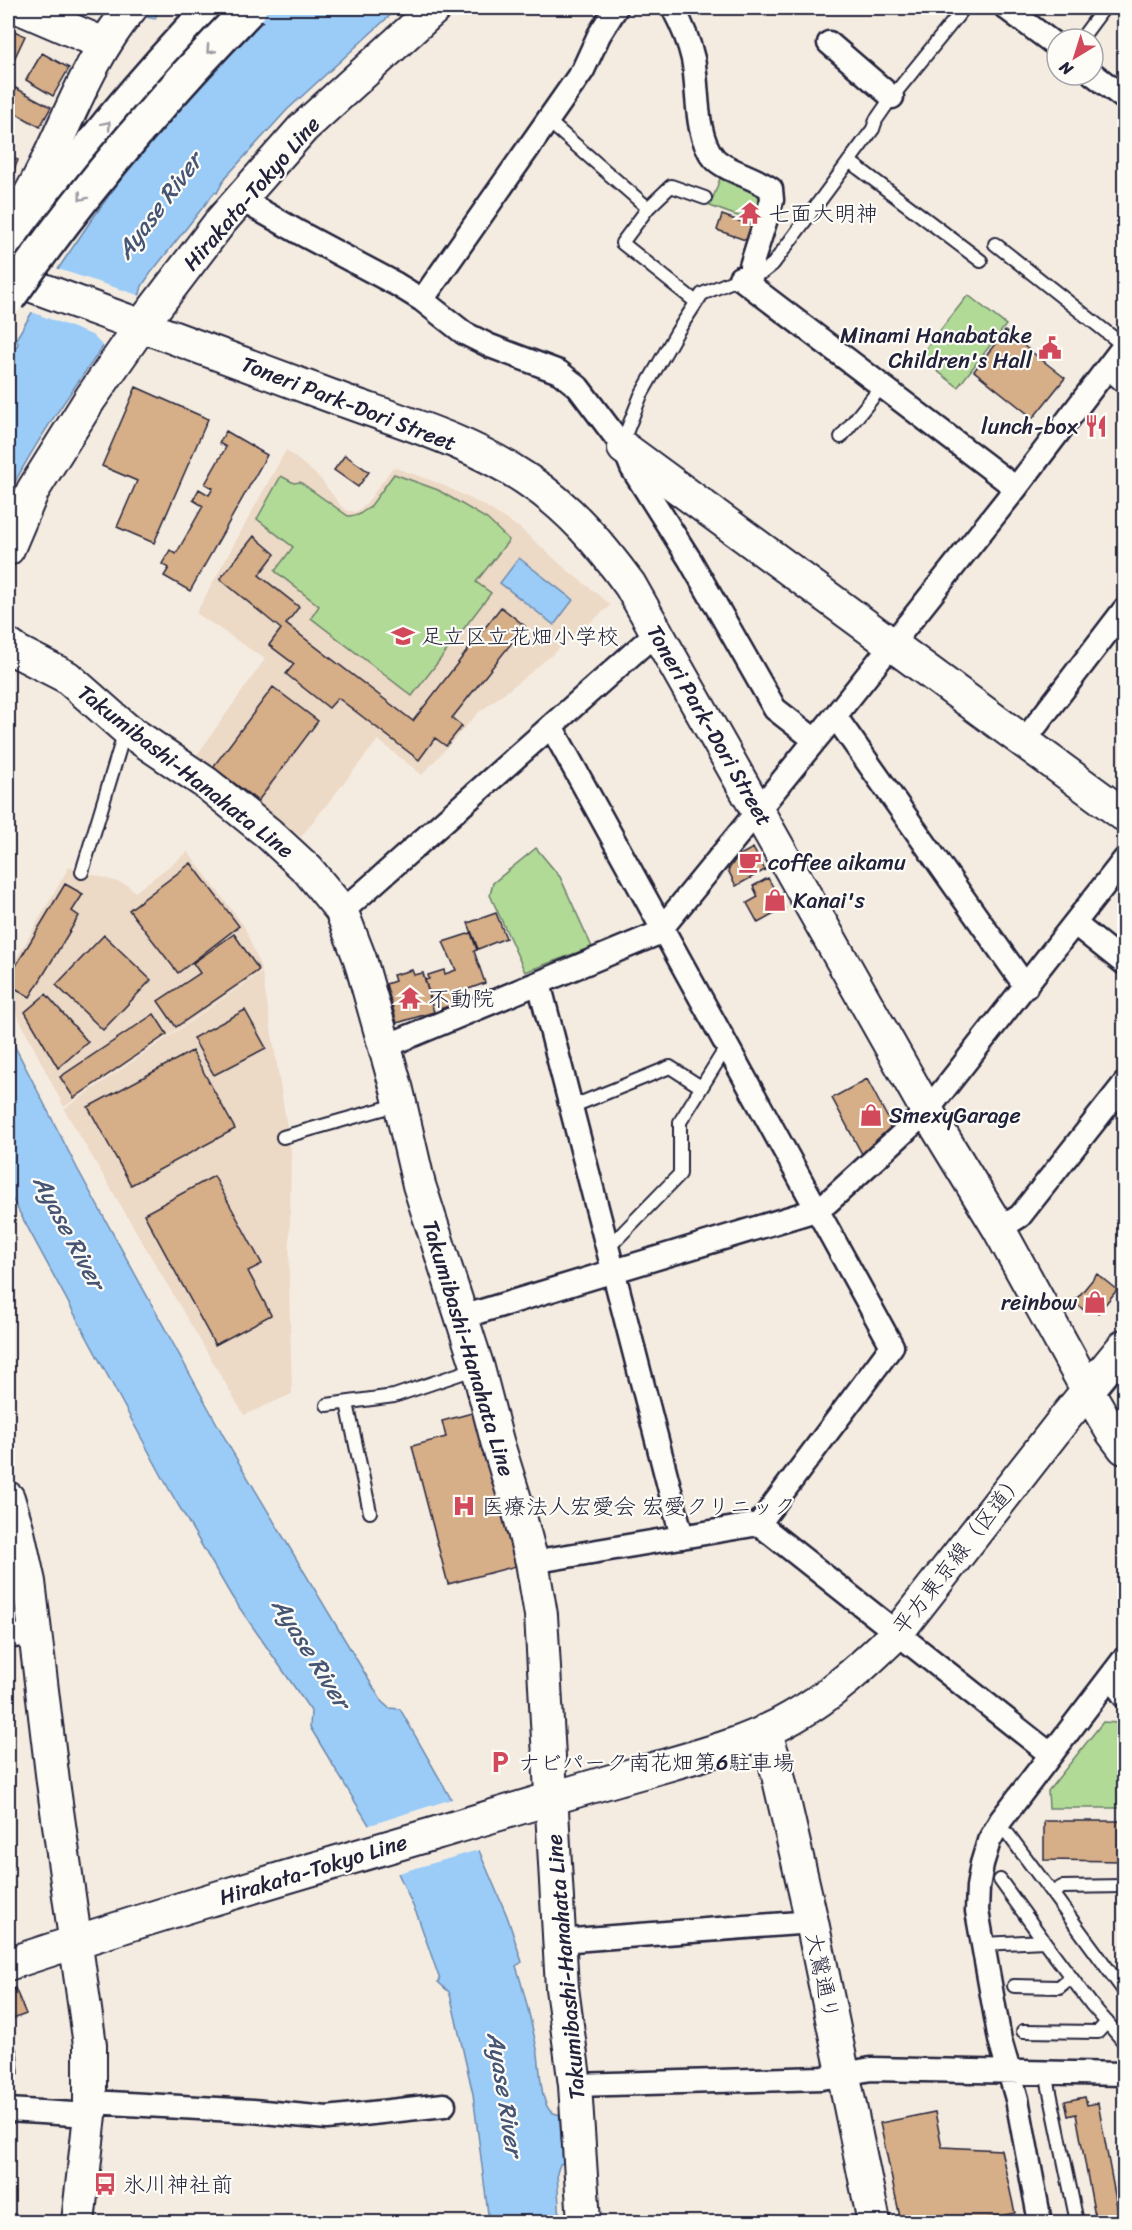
<svg xmlns="http://www.w3.org/2000/svg" width="1132" height="2230" viewBox="0 0 1132 2230" font-family="Sriracha,'Klee One',sans-serif">
	<rect width="100%" height="100%" fill="#f5ece1"/>
	<filter id="ink" filterUnits="userSpaceOnUse"><feTurbulence type="fractalNoise" baseFrequency=".0167" numOctaves="2"/><feDisplacementMap in="SourceGraphic" scale="12" xChannelSelector="R" yChannelSelector="G"/><feConvolveMatrix kernelMatrix="1 2 1 2 8 2 1 2 1" color-interpolation-filters="sRGB"/></filter>
	<g filter="url(#ink)">
		<path fill="#ecd9c6" d="M 286,450 L 319,477 L 341,506 L 348,511 L 356,512 L 366,504 L 393,467 L 441,484 L 485,506 L 521,529 L 566,569 L 611,605 L 524,678 L 478,713 L 422,775 L 378,740 L 301,837 L 197,755 L 265,659 L 196,613 Z
			M 188,852 L 244,926 L 262,971 L 64,1107 L 8,997 L 8,973 L 69,867 L 127,885 L 135,892 Z
			M 262,972 L 291,1152 L 289,1284 L 292,1394 L 244,1415 L 64,1109 Z"/>
		<path fill="#b1da97" stroke="#6a7e69" stroke-width="1.5" d="M 722,173 L 764,193 L 754,222 L 710,206 Z
			M 968,295 L 1006,325 L 958,387 L 919,357 Z
			M 394,474 L 438,490 L 487,519 L 509,540 L 476,582 L 491,593 L 412,696 L 311,618 L 319,606 L 275,571 L 293,547 L 257,519 L 281,476 L 294,483 L 300,482 L 348,516 L 358,515 L 370,507 Z
			M 536,848 L 560,877 L 592,947 L 525,972 L 490,895 L 493,883 Z
			M 1103,1722 L 1118,1723 L 1124,1732 L 1124,1808 L 1049,1808 L 1048,1791 Z"/>
		<path fill="#9bccf7" stroke="#6b88ac" stroke-width="1.5" d="M 75,8 L 159,8 L 155,19 L 104,8 L 79,9 Z
			M 182,8 L 398,8 L 287,110 L 225,178 L 217,193 L 215,192 L 150,274 L 142,286 L 140,294 C 95,360 44,424 8,495 L 8,360 L 18,344 L 16,339 L 58,269 L 90,222 L 131,165 L 183,103 L 175,24 Z
			M 519,558 L 573,600 L 554,625 L 500,583 Z
			M 8,1033 L 77,1168 L 233,1453 L 382,1702 L 389,1708 L 400,1709 L 475,1841 L 507,1916 L 522,1962 L 516,1966 C 525,1993 531,2021 537,2049 C 541,2066 539,2100 551,2112 L 560,2115 L 563,2163 L 560,2164 L 557,2173 L 560,2222 L 489,2222 L 473,2094 L 451,1998 L 449,1992 L 438,1982 L 440,1980 L 418,1917 L 398,1873 L 310,1727 L 311,1711 L 232,1597 L 170,1491 L 8,1191 Z"/>
		<path fill="#f5ece1" d="M 55,268 L 141,296 L 106,349 L 92,335 L 29,311 Z
			M 455,1798 L 482,1849 L 395,1874 L 367,1826 Z"/>
		<path fill="#d6ae88" stroke="#22223b" stroke-width="1.5" d="M 8,28 L 25,36 L 8,72 Z
			M 42,53 L 69,68 L 53,96 L 26,80 Z
			M 8,84 L 51,107 L 40,127 L 8,109 Z
			M 8,155 L 18,160 L 11,178 L 8,177 Z
			M 747,204 L 758,209 L 753,221 L 742,217 Z
			M 722,215 L 753,226 L 748,241 L 717,230 Z
			M 1005,331 L 1065,378 L 1033,418 L 974,371 Z
			M 136,387 L 208,419 L 154,543 L 117,527 L 137,481 L 102,466 Z
			M 226,431 L 267,455 L 190,591 L 164,576 L 169,568 L 162,564 L 170,550 L 176,554 L 203,506 L 193,500 L 199,489 L 209,495 L 213,488 L 205,484 L 226,447 L 219,443 Z
			M 345,455 L 369,472 L 358,487 L 334,470 Z
			M 254,536 L 275,554 L 259,575 L 299,607 L 286,624 L 413,721 L 501,607 L 525,626 L 452,718 L 462,726 L 446,746 L 435,738 L 419,760 L 338,698 L 329,708 L 286,674 L 294,664 L 269,645 L 281,629 L 220,579 Z
			M 273,687 L 318,721 L 258,801 L 213,767 Z
			M 753,848 L 765,870 L 736,886 L 728,870 L 738,856 Z
			M 191,863 L 239,926 L 178,973 L 129,910 Z
			M 768,878 L 785,908 L 758,923 L 747,903 L 758,897 L 753,886 Z
			M 65,884 L 83,894 L 72,911 L 79,916 L 30,997 L 8,984 L 8,979 Z
			M 496,913 L 506,938 L 478,949 L 468,923 Z
			M 471,933 L 477,950 L 474,951 L 485,983 L 455,994 L 458,1003 L 440,1009 L 438,1002 L 436,1003 L 434,998 L 431,999 L 425,980 L 429,979 L 428,975 L 444,970 L 445,974 L 456,970 L 443,942 Z
			M 234,934 L 259,970 L 176,1027 L 158,1001 L 200,973 L 193,963 Z
			M 104,935 L 151,980 L 103,1030 L 56,985 Z
			M 412,970 L 414,975 L 423,973 L 434,1012 L 397,1023 L 386,984 L 395,981 L 393,975 Z
			M 46,994 L 88,1042 L 58,1068 L 25,1012 Z
			M 245,1010 L 266,1048 L 214,1075 L 193,1038 Z
			M 154,1014 L 167,1034 L 74,1098 L 60,1077 Z
			M 192,1051 L 235,1129 L 131,1185 L 88,1107 Z
			M 867,1079 L 892,1126 L 862,1154 L 832,1098 Z
			M 214,1176 L 262,1264 L 248,1271 L 271,1315 L 215,1345 L 144,1214 Z
			M 1097,1274 L 1117,1290 L 1098,1313 L 1089,1306 L 1085,1311 L 1074,1302 Z
			M 476,1412 L 516,1566 L 448,1584 L 412,1446 L 446,1437 L 442,1421 Z
			M 1044,1821 L 1124,1821 L 1124,1861 L 1044,1860 Z
			M 15,1988 L 26,2014 L 8,2021 L 8,1991 Z
			M 8,2031 L 17,2051 L 19,2073 L 8,2079 Z
			M 1085,2097 L 1087,2105 L 1098,2103 L 1120,2222 L 1096,2222 L 1076,2114 L 1068,2116 L 1065,2101 Z
			M 935,2112 L 942,2147 L 1001,2150 L 1015,2213 L 970,2222 L 901,2222 L 880,2123 Z"/>
		<g fill="none" stroke-linecap="round" stroke-linejoin="round">
			<g stroke="#22223b" stroke-width="16">
				<path id="lane" d="M 1081,39 L 1104,8
					M 548,121 L 648,208 L 622,243 L 696,302
					M 849,161 L 981,261
					M 648,208 L 671,186 L 705,198
					M 995,244 L 1124,346
					M 841,437 L 882,386
					M 619,442 L 626,433 L 641,395 L 677,332 L 702,294 L 740,278 L 763,272 L 773,264 L 873,129 L 876,120 L 892,97 L 964,8
					M 82,872 L 125,731
					M 571,1107 L 670,1067 L 701,1087
					M 283,1137 L 400,1104
					M 609,1247 L 680,1174 L 680,1122 L 727,1046
					M 347,1403 L 370,1512
					M 327,1405 L 394,1396 L 477,1368
					M 996,1828 L 1008,1834 L 1052,1893 L 1062,1887 L 1124,1886
					M 1052,1893 L 1124,1991
					M 1044,1941 L 1091,2004 L 1124,2042
					M 982,1944 L 1044,1941 L 1000,1880
					M 1014,1986 L 1059,1987 L 1071,1977
					M 1023,2031 L 1098,2032 L 1107,2022
					M 1046,2073 L 1077,2222"/>
			</g>
			<g stroke="#22223b" stroke-width="27">
				<path id="street" d="M 673,8 C 682,25 689,41 693,59 C 699,89 694,135 714,158 C 724,170 755,177 771,189 L 772,200 L 751,266 L 752,275
					M 1006,8 L 1057,46
					M 829,43 L 892,97
					M 1093,74 L 1124,98
					M 240,199 L 300,233 L 396,284 L 422,300 L 464,333 L 490,346 L 559,372 L 578,387 L 624,448 L 632,468 L 690,560 L 775,709 L 815,740
					M 740,278 L 1016,488
					M 422,300 L 583,70 L 599,35 L 616,8
					M 1108,367 L 1124,381
					M 835,716 L 1026,987
					M 1024,741 L 1124,610
					M 341,910 L 353,902 L 657,632
					M 1075,924 L 1124,963
					M 539,983 L 682,1537
					M 384,1047 L 654,935 L 662,928 L 835,716 L 1016,488 L 1124,346
					M 999,1229 L 1020,1216 L 1124,1084
					M 462,1317 L 816,1210 L 828,1202 L 927,1111 L 1124,860
					M 759,1524 L 1050,1754
					M 532,1562 L 759,1524 L 892,1346 L 551,726
					M 8,1637 L 34,1633
					M 1111,1676 L 1124,1696
					M 560,1941 L 812,1922
					M 575,2085 L 822,2078 L 871,2069 L 1124,2074
					M 91,2102 L 253,2111 L 327,2118 L 444,2105
					M 8,2110 L 90,2115
					M 1040,2222 L 1017,2099 L 1000,2040 L 977,1911 L 978,1887 L 982,1864 L 989,1841 L 1001,1820 L 1124,1659"/>
			</g>
			<g stroke="#22223b" stroke-width="36">
				<path id="secondary" d="M 20,8 L 104,44
					M 8,229 C 58,160 76,73 131,8
					M 8,277 C 116,316 223,356 331,396 C 396,420 468,440 526,479 C 569,507 600,544 630,585 L 927,1111 L 999,1229 L 1088,1391 L 1112,1432 L 1124,1448
					M 624,448 L 1124,815
					M 8,549 L 33,490 L 90,399 L 141,326 L 221,221 L 303,128 L 435,8
					M 8,645 L 18,652 L 67,677 L 126,729 L 206,783 L 268,833 L 308,870 L 341,910 L 360,959 L 397,1090 L 419,1185 L 478,1368 L 497,1441 L 518,1509 L 532,1562 L 541,1615 L 562,1988 L 575,2085 L 584,2222
					M 8,1498 L 17,1528 L 29,1582 L 53,1782 L 90,2045 L 90,2115 L 78,2222
					M 765,1731 L 775,1762 L 812,1922 L 874,2222
					M 8,1964 C 149,1917 292,1875 436,1833 C 503,1813 571,1792 639,1773 C 690,1758 746,1745 793,1717 C 832,1695 865,1664 897,1633 L 1065,1418 L 1124,1346"/>
			</g>
			<g stroke="#22223b" stroke-width="38">
				<path id="highway" d="M 8,255 C 71,168 137,85 212,8"/>
			</g>
			<use href="#lane" stroke="#fdfcf7" stroke-width="12"/>
			<use href="#street" stroke="#fdfcf7" stroke-width="22"/>
			<use href="#secondary" stroke="#fdfcf7" stroke-width="32"/>
			<use href="#highway" stroke="#fdfcf7" stroke-width="33"/>
			<g stroke="#22223b" stroke-width="38" stroke-linecap="butt">
				<path id="highway-bridge" d="M 8,298 C 80,195 162,98 250,8"/>
			</g>
			<use href="#highway-bridge" stroke="#fdfcf7" stroke-width="33"/>
		</g>
		<defs><path id="oneway-chevron" d="M-2-3.5L2.5 0L-2 3.5" fill="none" stroke-width="1.6" stroke-linecap="round" stroke-linejoin="round" transform="scale(1.5)"/></defs>
		<g stroke="#9a9aa2">
			<use href="#oneway-chevron" transform="translate(210 50) rotate(132)"/>
			<use href="#oneway-chevron" transform="translate(107 125) rotate(-50)"/>
			<use href="#oneway-chevron" transform="translate(82 197) rotate(128)"/>
		</g>
	</g>
	<defs>
		<g id="temple-bare" transform="scale(1.8)"><path d="M0-6L5-2H3V0L6.5 2.5H4V6H1.5V3h-3V6H-4V2.5H-6.5L-3 0V-2H-5Z" fill="#d1495b" stroke="#fdfcf7" stroke-width="2.5" paint-order="stroke"/></g>
		<g id="civic-bare" transform="scale(1.8)"><path d="M-.6-6.5H3V-4.5H.6V-3L4-1V1h2V6H-6V1h2V-1L-.6-3ZM-1.2 2.5V6h2.4V2.5Z" fill="#d1495b" stroke="#fdfcf7" stroke-width="2.5" paint-order="stroke"/></g>
		<g id="restaurant-bare" transform="scale(1.8)"><path d="M-5-6h1v4h1v-4h1v4h1v-4h1v5L-1.5 .5V6h-2V.5L-5-1ZM5-6V6H3V1.5H1.5Q1.5-4 5-6Z" fill="#d1495b" stroke="#fdfcf7" stroke-width="2.5" paint-order="stroke"/></g>
		<g id="school-bare" transform="scale(1.8)"><path d="M0-5L7-2L0 1L-7-2ZM-4 1L0 2.5L4 1V4Q0 6-4 4Z" fill="#d1495b" stroke="#fdfcf7" stroke-width="2.5" paint-order="stroke"/></g>
		<g id="cafe-bare" transform="scale(1.8)"><path d="M-5.5-4.5H6V0H3Q3 3.5 0 3.5H-2.5Q-5.5 3.5-5.5 0ZM3-3.2v2h1.7v-2ZM-6 4.5H4V6H-6Z" fill="#d1495b" stroke="#fdfcf7" stroke-width="2.5" paint-order="stroke"/></g>
		<g id="shop-bare" transform="scale(1.8)"><path d="M-5-2.5h2.3a2.7 3.5 0 0 1 5.4 0H5L5.5 6h-11ZM-1.5-2.5h3a1.5 2.3 0 0 0-3 0Z" fill="#d1495b" stroke="#fdfcf7" stroke-width="2.5" paint-order="stroke"/></g>
		<g id="hospital-bare" transform="scale(1.8)"><path d="M-5-5h3v3.5h4V-5h3V5h-3V1.5h-4V5h-3Z" fill="#d1495b" stroke="#fdfcf7" stroke-width="2.5" paint-order="stroke"/></g>
		<g id="parking-bare" transform="scale(1.8)"><path d="M-3.5-5.5H1a3.5 3.5 0 0 1 0 7H-1V5.5H-3.5ZM-1-3.4V-.6H.8a1.4 1.4 0 0 0 0-2.8Z" fill="#d1495b" stroke="#fdfcf7" stroke-width="2.5" paint-order="stroke"/></g>
		<g id="bus-bare" transform="scale(1.8)"><path d="M-5-6H5V4H4V6H2V4H-2V6H-4V4H-5ZM-3.5-4V0h7V-4ZM-3.5 1.2v1.5H-2V1.2ZM2 1.2v1.5H3.5V1.2Z" fill="#d1495b" stroke="#fdfcf7" stroke-width="2.5" paint-order="stroke"/></g>
	</defs>
	<g fill-rule="evenodd">
		<use href="#temple-bare" x="750" y="213"/>
		<use href="#civic-bare" x="1050" y="348"/>
		<use href="#restaurant-bare" x="1096" y="426"/>
		<use href="#school-bare" x="403" y="636"/>
		<use href="#cafe-bare" x="750" y="862"/>
		<use href="#shop-bare" x="775" y="900"/>
		<use href="#temple-bare" x="410" y="998"/>
		<use href="#shop-bare" x="871" y="1115"/>
		<use href="#shop-bare" x="1095" y="1302"/>
		<use href="#hospital-bare" x="464" y="1506"/>
		<use href="#parking-bare" x="500" y="1762"/>
		<use href="#bus-bare" x="105" y="2184"/>
	</g>
	<g text-anchor="middle" stroke-width="4.5" stroke-linejoin="round" paint-order="stroke">
		<g font-size="22" fill="#22223b" stroke="#fdfcf7">
			<text transform="translate(251 193) rotate(-49)" y="8">Hirakata-Tokyo Line</text>
			<text transform="translate(349 403) rotate(21)" y="8">Toneri Park-Dori Street</text>
			<text transform="translate(710 725) rotate(60)" y="8">Toneri Park-Dori Street</text>
			<text transform="translate(186 771) rotate(38)" y="8">Takumibashi-Hanahata Line</text>
			<text transform="translate(469 1348) rotate(73)" y="8">Takumibashi-Hanahata Line</text>
			<text transform="translate(958 1553) rotate(-52)" y="8">平方東京線（区道）</text>
			<text transform="translate(313 1869) rotate(-17)" y="8">Hirakata-Tokyo Line</text>
			<text transform="translate(565 1967) rotate(-95)" y="8">Takumibashi-Hanahata Line</text>
			<text transform="translate(823 1976) rotate(78)" y="8">大鷲通り</text>
		</g>
		<g font-size="22" fill="#22223b" stroke="#fdfcf7" text-anchor="start">
			<text x="768" y="221">七面大明神</text>
			<text x="1032" y="343" text-anchor="end">Minami Hanabatake<tspan x="1032" dy="25">Children's Hall</tspan></text>
			<text x="1078" y="434" text-anchor="end">lunch-box</text>
			<text x="421" y="644">足立区立花畑小学校</text>
			<text x="768" y="870">coffee aikamu</text>
			<text x="793" y="908">Kanai's</text>
			<text x="428" y="1006">不動院</text>
			<text x="889" y="1123">SmexyGarage</text>
			<text x="1077" y="1310" text-anchor="end">reinbow</text>
			<text x="482" y="1514">医療法人宏愛会 宏愛クリニック</text>
			<text x="518" y="1770">ナビパーク南花畑第6駐車場</text>
			<text x="123" y="2192">氷川神社前</text>
		</g>
		<g font-size="24" font-style="italic" fill="#465573" stroke="#fdfcf7">
			<text transform="translate(159 206) rotate(-53)" y="8">Ayase River</text>
			<text transform="translate(69 1232) rotate(62)" y="8">Ayase River</text>
			<text transform="translate(311 1653) rotate(58)" y="8">Ayase River</text>
			<text transform="translate(505 2094) rotate(81)" y="8">Ayase River</text>
		</g>
	</g>
	<rect width="1132" height="2230" fill="none" stroke="#fdfcf7" stroke-width="30"/>
	<rect x="15" y="15" width="1102" height="2200" fill="none" stroke="#22223b" stroke-width="2" filter="url(#ink)"/>
	<g transform="translate(1075 57) rotate(218)"><circle r="28" fill="#fdfcf7" stroke="#a5a5ac" stroke-width="1.5"/>
	<path d="M0-4.5L10 22L0 15L-10 22Z" fill="#d1495b"/>
	<text y="-9" font-size="16" font-weight="bold" text-anchor="middle" fill="#22223b">N</text>
	</g>
</svg>
